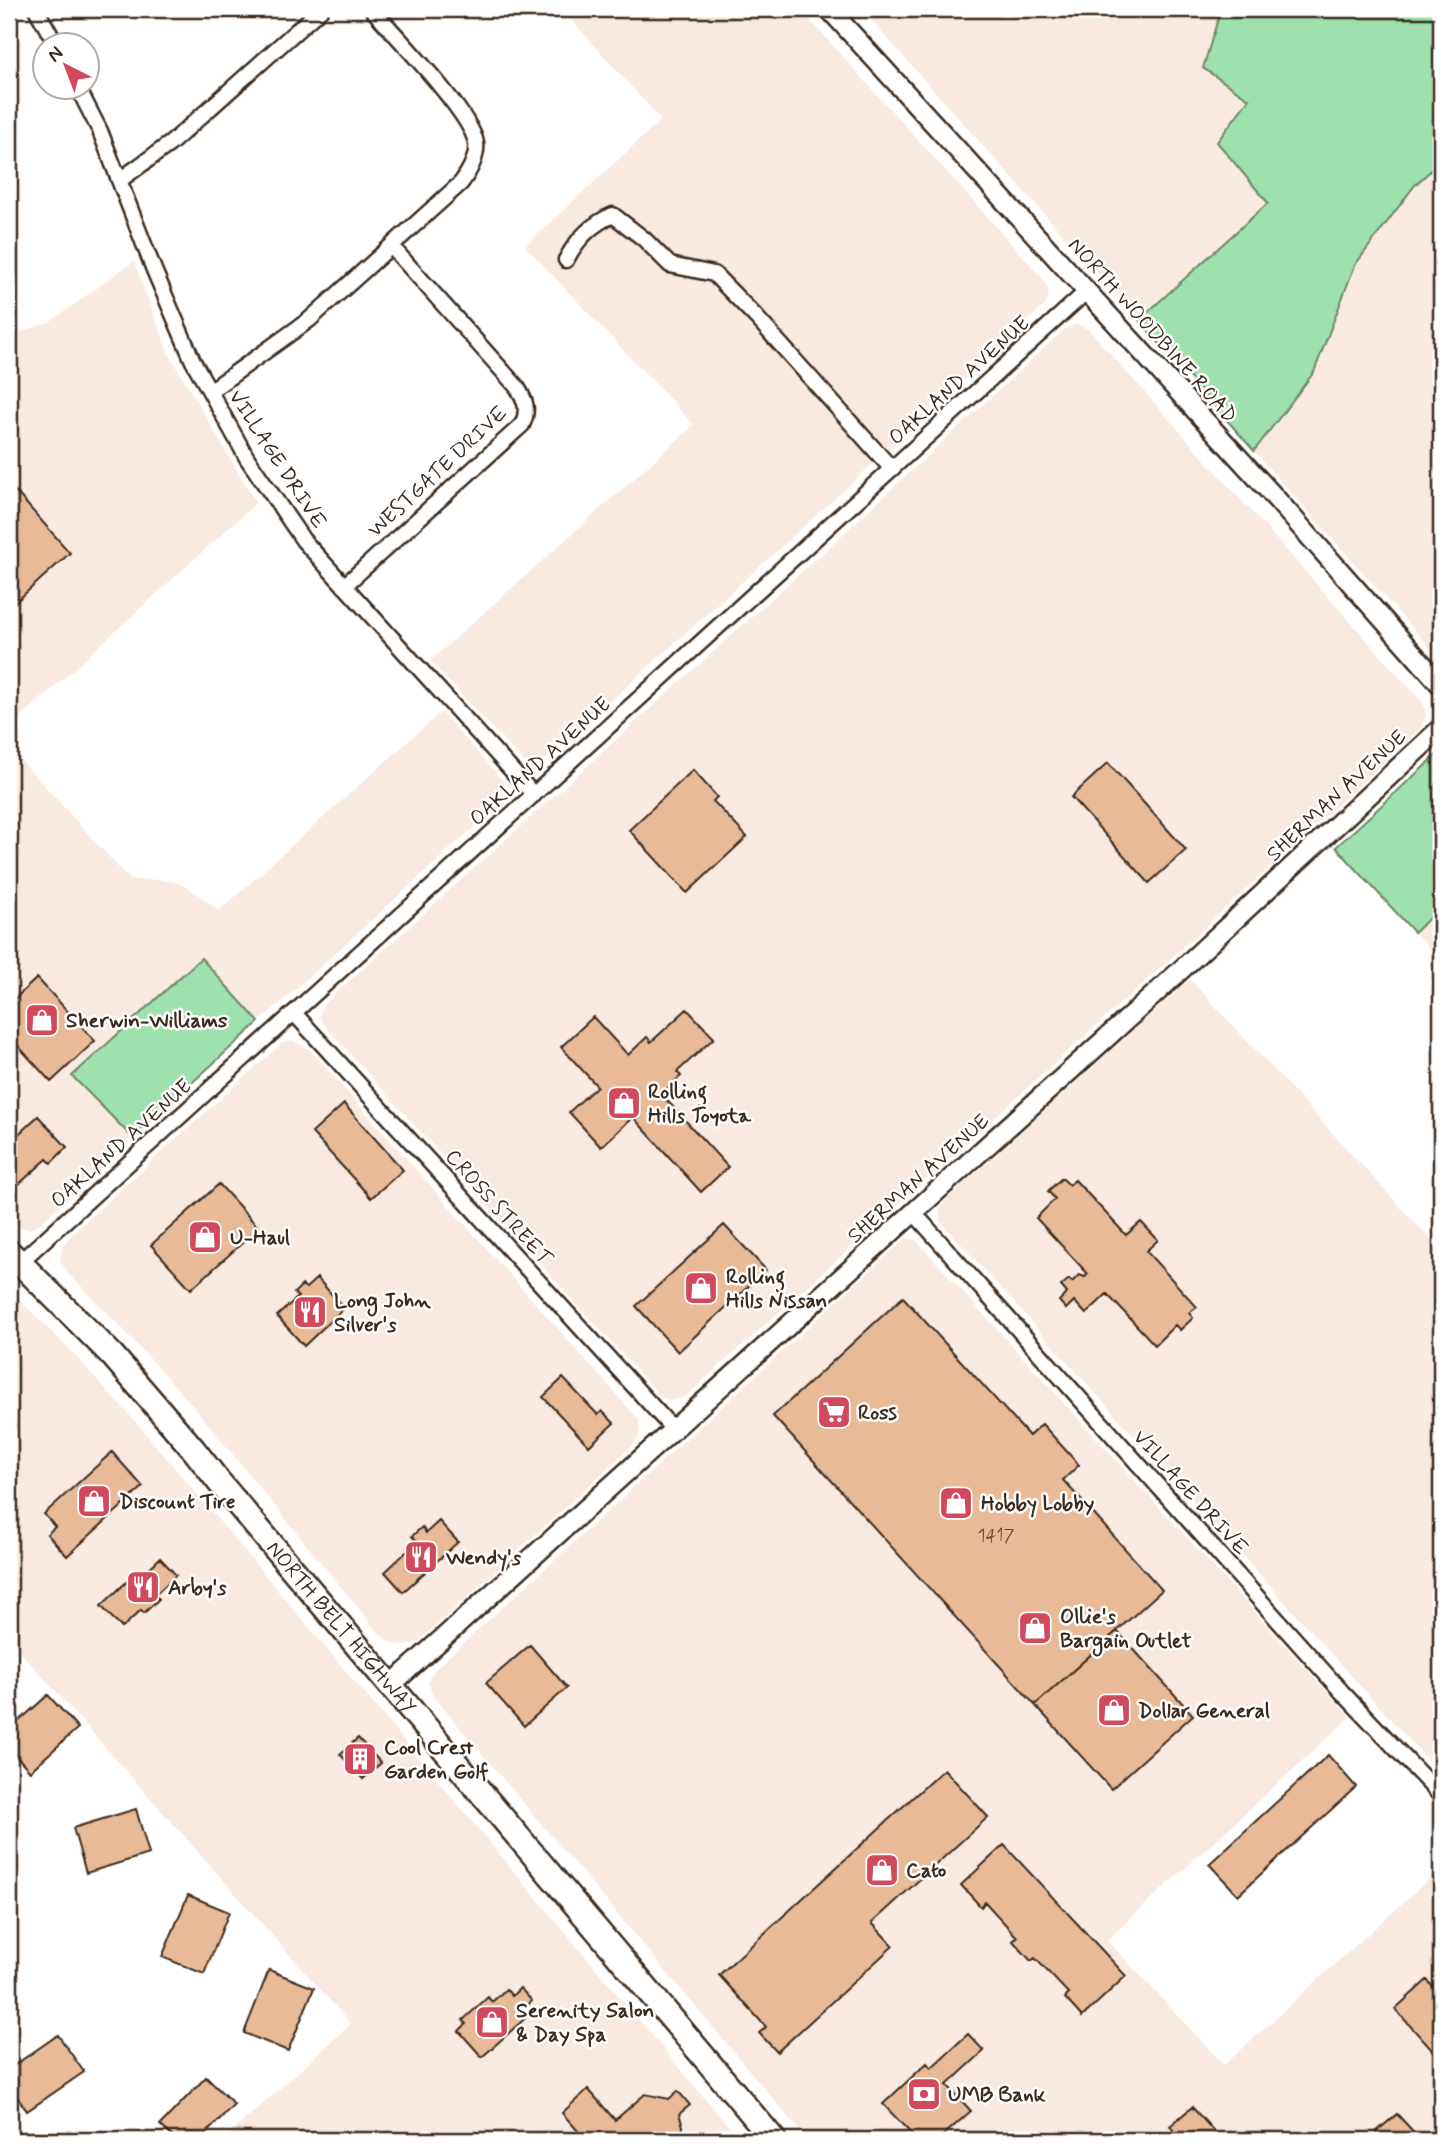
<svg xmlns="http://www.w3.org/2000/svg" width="1450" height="2149" viewBox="0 0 1450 2149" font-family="Mynerve,sans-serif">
	<rect width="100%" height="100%" fill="#fff"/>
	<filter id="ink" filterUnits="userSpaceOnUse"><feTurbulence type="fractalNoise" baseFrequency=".0143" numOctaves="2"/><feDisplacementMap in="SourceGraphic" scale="14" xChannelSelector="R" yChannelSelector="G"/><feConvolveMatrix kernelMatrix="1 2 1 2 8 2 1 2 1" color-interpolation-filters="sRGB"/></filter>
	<g filter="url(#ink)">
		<path fill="#f8eae0" d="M 562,9 L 800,9 L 1044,280 L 1049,293 L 1046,304 L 862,474 L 546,759 L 532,764 L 523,761 L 430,661 L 694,425 L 525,246 L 661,120 Z
			M 861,9 L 1221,9 L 1204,68 L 1249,98 L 1217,142 L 1269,203 L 1139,320 Z
			M 1441,161 L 1441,660 L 1254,451 L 1314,372 L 1355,265 L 1415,185 Z
			M 134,261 L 168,352 L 256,503 L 9,728 L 9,336 L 50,322 Z
			M 1077,324 L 1089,330 L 1423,703 L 1426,715 L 1421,728 L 1180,950 L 685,1397 L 672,1401 L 661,1397 L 324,1025 L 319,1015 L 324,1004 L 818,557 L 1066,328 Z
			M 441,712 L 504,782 L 506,792 L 501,803 L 259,1022 L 201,958 L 73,1075 L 132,1137 L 42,1222 L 30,1229 L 21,1228 L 9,1218 L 9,747 L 130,880 L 160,880 L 179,883 L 195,892 L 219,911 Z
			M 1441,908 L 1441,961 L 1414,932 Z
			M 1190,979 L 1441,1251 L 1441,1775 L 940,1221 L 939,1210 L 948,1198 Z
			M 294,1041 L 309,1049 L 639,1420 L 640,1434 L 633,1445 L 417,1643 L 405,1646 L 391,1643 L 378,1632 L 193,1406 L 120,1326 L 67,1272 L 60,1260 L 62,1246 L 75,1231 L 282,1043 Z
			M 906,1238 L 915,1239 L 1350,1717 L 1107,1940 L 1224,2065 L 1441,1868 L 1441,2140 L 808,2140 L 434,1697 L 428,1682 L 433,1671 Z
			M 9,1290 L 68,1348 L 142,1429 L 740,2140 L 223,2140 L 351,2024 L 9,1639 Z"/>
		<path fill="#9ee1ad" stroke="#6c8666" stroke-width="2" d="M 1221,9 L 1441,9 L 1441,161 L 1415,185 L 1355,265 L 1314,372 L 1254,451 L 1139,320 L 1268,203 L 1217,142 L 1249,99 L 1203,68 Z
			M 1441,751 L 1441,908 L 1414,932 L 1336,847 Z
			M 201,958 L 259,1022 L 132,1137 L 72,1076 Z"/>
		<path fill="#e8ba98" stroke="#3b2a1e" stroke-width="2" d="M 9,484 L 70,553 L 9,608 Z
			M 1108,763 L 1186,850 L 1149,883 L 1071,797 Z
			M 693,770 L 717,797 L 713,801 L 747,837 L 687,893 L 629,830 Z
			M 9,952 L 17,961 L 9,969 Z
			M 37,978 L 95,1041 L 51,1082 L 9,1036 L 9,1004 Z
			M 687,1009 L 714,1038 L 677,1072 L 681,1076 L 661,1094 L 728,1167 L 701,1192 L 633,1117 L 601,1147 L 569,1112 L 597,1086 L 561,1047 L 593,1017 L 628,1055 L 647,1037 L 651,1042 Z
			M 344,1104 L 403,1170 L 371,1198 L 312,1133 Z
			M 38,1116 L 67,1147 L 51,1163 L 47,1159 L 9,1193 L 9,1143 Z
			M 1062,1178 L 1069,1185 L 1075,1180 L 1126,1235 L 1141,1222 L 1158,1240 L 1146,1251 L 1197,1307 L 1189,1313 L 1193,1318 L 1180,1330 L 1175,1325 L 1155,1345 L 1107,1294 L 1086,1314 L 1074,1301 L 1066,1309 L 1059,1301 L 1067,1293 L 1061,1286 L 1069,1279 L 1072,1282 L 1079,1275 L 1085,1277 L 1088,1274 L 1036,1218 L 1055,1199 L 1048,1191 Z
			M 219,1184 L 259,1228 L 191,1289 L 151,1245 Z
			M 724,1225 L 766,1270 L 678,1352 L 636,1306 Z
			M 317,1278 L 344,1308 L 304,1346 L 277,1316 L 298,1297 L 294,1293 L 302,1285 L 306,1288 Z
			M 903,1297 L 1029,1436 L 1042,1424 L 1079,1465 L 1063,1480 L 1162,1590 L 1035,1705 L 773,1416 Z
			M 563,1378 L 598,1415 L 602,1411 L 614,1423 L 589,1446 L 543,1397 Z
			M 112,1452 L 143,1487 L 67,1556 L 47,1534 L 55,1527 L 44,1514 Z
			M 439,1521 L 458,1542 L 403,1592 L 385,1572 L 417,1542 L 412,1536 L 422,1527 L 426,1533 Z
			M 160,1558 L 176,1575 L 155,1595 L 159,1599 L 144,1613 L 141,1610 L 122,1628 L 101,1606 L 135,1574 L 139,1578 Z
			M 1117,1631 L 1193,1715 L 1111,1789 L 1035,1705 Z
			M 530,1645 L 567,1688 L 524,1726 L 486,1683 Z
			M 48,1695 L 78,1728 L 30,1771 L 9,1748 L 9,1730 Z
			M 358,1738 L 381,1763 L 363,1779 L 340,1754 Z
			M 1328,1755 L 1356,1787 L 1238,1895 L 1209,1864 Z
			M 944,1769 L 988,1817 L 872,1923 L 893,1946 L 777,2052 L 759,2033 L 766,2027 L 719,1975 Z
			M 136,1809 L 149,1854 L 86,1873 L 73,1828 Z
			M 1004,1845 L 1126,1976 L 1082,2017 L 1065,1998 L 1069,1994 L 1035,1958 L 1031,1961 L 1013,1941 L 1017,1937 L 985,1902 L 981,1907 L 961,1885 Z
			M 188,1895 L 229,1912 L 204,1974 L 162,1957 Z
			M 269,1970 L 314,1988 L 288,2051 L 244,2033 Z
			M 1427,1980 L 1441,1996 L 1441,2060 L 1395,2009 Z
			M 520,1988 L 532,2001 L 524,2008 L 530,2014 L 482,2057 L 459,2031 L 466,2024 L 463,2020 L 488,1997 L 492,2002 L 506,1989 L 512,1996 Z
			M 968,2034 L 984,2051 L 947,2085 L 971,2111 L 938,2140 L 917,2140 L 883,2104 L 927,2063 L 931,2068 Z
			M 58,2035 L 84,2072 L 27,2111 L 9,2085 L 9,2069 Z
			M 206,2077 L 234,2104 L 200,2140 L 176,2140 L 160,2125 Z
			M 588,2089 L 615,2120 L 645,2094 L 669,2099 L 678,2091 L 690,2105 L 679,2114 L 683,2126 L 682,2136 L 670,2140 L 586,2140 L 562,2113 Z
			M 1192,2107 L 1222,2140 L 1163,2140 L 1174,2130 L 1170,2126 Z
			M 1397,2114 L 1421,2140 L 1384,2140 L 1376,2132 Z
			M 700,2133 L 709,2140 L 695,2140 Z"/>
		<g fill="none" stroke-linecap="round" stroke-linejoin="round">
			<g stroke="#3b2a1e" stroke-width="19">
				<path id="minor" d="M 36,9 L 57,46
					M 78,88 L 100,131 L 154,270 L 193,361 L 247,458 L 303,540 L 534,795
					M 120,180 L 171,143 L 321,9
					M 566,260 C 577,239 591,224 613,215 L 644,239 L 670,265 L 714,274 L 757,318 L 892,469
					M 210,391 L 309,320 L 461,183 C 469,172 478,157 476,143 C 471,113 395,35 372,9
					M 344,586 L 522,425 C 529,410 526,401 517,387 L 392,247
					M 294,1013 L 672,1428
					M 914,1213 L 1342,1692 L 1441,1796
					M 20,1262 L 1087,291"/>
			</g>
			<g stroke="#3b2a1e" stroke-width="23">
				<path id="tertiary" d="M 829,9 L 1270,492 L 1441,685
					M 391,1685 L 1156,993 L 1441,728"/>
			</g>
			<g stroke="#3b2a1e" stroke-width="28">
				<g id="primary">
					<path id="s1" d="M 9,1252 L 112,1355 L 194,1450 L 219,1482 L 774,2140"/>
				</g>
			</g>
			<use href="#minor" stroke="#fff" stroke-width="14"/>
			<use href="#tertiary" stroke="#fff" stroke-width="18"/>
			<use href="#primary" stroke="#fff" stroke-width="23"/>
		</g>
	</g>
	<defs>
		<g id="shop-square" transform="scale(1.75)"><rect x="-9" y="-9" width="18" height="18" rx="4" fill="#d1495b" stroke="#fff"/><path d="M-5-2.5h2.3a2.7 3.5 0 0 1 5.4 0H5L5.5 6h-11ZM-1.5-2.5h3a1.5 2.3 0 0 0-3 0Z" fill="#fff"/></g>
		<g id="restaurant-square" transform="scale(1.75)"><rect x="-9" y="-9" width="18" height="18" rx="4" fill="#d1495b" stroke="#fff"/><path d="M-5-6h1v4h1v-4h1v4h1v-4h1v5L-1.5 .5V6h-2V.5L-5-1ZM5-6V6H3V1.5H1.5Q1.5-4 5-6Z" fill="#fff"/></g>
		<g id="supermarket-square" transform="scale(1.75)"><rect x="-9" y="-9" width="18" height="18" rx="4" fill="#d1495b" stroke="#fff"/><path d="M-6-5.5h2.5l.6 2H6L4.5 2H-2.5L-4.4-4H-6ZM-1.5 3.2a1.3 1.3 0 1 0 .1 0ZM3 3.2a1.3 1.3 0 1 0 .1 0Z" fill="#fff"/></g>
		<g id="building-square" transform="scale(1.75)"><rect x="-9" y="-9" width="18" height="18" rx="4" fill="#d1495b" stroke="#fff"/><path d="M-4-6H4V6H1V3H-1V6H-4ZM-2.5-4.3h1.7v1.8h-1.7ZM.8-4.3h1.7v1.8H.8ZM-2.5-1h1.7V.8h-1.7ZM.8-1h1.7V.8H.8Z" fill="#fff"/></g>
		<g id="bank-square" transform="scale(1.75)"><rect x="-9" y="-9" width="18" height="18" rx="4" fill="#d1495b" stroke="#fff"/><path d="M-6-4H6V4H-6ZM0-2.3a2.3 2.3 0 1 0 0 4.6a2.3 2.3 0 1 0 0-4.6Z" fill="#fff"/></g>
	</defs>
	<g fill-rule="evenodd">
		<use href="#shop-square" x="42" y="1020"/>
		<use href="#shop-square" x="624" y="1103"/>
		<use href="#shop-square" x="205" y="1237"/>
		<use href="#shop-square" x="701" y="1288"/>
		<use href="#restaurant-square" x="310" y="1312"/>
		<use href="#supermarket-square" x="834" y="1412"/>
		<use href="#shop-square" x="94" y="1501"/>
		<use href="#shop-square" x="956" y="1503"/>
		<use href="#restaurant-square" x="421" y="1557"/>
		<use href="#restaurant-square" x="143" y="1587"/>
		<use href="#shop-square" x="1035" y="1628"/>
		<use href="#shop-square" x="1114" y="1710"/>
		<use href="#building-square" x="360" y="1759"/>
		<use href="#shop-square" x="882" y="1870"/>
		<use href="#shop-square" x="492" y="2022"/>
		<use href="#bank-square" x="924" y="2094"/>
	</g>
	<g text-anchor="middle" stroke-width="5" stroke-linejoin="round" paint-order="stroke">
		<g font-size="18" fill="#664e3c">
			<text x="996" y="1541">1417</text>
		</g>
		<g font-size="21" fill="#3b2a1e" stroke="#fff">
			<text transform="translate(1153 330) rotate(48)" y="7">NORTH WOODBINE ROAD</text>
			<text transform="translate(959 380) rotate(-42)" y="7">OAKLAND AVENUE</text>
			<text transform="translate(278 459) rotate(57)" y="7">VILLAGE DRIVE</text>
			<text transform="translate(437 471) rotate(-43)" y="7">WESTGATE DRIVE</text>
			<text transform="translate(540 761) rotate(-42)" y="7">OAKLAND AVENUE</text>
			<text transform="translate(1336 795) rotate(-43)" y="7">SHERMAN AVENUE</text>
			<text transform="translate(121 1143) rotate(-42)" y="7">OAKLAND AVENUE</text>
			<text transform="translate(918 1178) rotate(-42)" y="7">SHERMAN AVENUE</text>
			<text transform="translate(499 1207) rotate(48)" y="7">CROSS STREET</text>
			<text transform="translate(1191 1492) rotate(48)" y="7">VILLAGE DRIVE</text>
			<text dy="7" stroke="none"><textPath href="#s1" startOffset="502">NORTH BELT HIGHWAY</textPath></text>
		</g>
		<g font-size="21" font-weight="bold" fill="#3b2a1e" stroke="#fff" text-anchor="start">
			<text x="66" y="1027">Sherwin-Williams</text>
			<text x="648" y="1098">Rolling<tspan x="648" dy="24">Hills Toyota</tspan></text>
			<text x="230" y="1244">U-Haul</text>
			<text x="726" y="1283">Rolling<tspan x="726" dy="24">Hills Nissan</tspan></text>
			<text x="334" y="1307">Long John<tspan x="334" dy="24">Silver's</tspan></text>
			<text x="858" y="1419">Ross</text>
			<text x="119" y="1508">Discount Tire</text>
			<text x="981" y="1510">Hobby Lobby</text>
			<text x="446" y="1564">Wendy's</text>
			<text x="168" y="1594">Arby's</text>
			<text x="1060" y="1623">Ollie's<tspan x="1060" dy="24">Bargain Outlet</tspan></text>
			<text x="1138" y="1717">Dollar General</text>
			<text x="384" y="1754">Cool Crest<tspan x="384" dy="24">Garden Golf</tspan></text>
			<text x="906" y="1877">Cato</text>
			<text x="516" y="2017">Serenity Salon<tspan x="516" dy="24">&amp; Day Spa</tspan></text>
			<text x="948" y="2101">UMB Bank</text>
		</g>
	</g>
	<rect width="1450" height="2149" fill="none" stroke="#fff" stroke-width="35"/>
	<rect x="18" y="18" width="1415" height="2114" fill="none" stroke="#3b2a1e" stroke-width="2.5" filter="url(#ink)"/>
	<g transform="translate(66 66) rotate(318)"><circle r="33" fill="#ffffff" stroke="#b1aaa5" stroke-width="2"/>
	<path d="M0-5L12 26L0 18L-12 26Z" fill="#d1495b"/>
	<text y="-10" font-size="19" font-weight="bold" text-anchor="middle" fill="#3b2a1e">N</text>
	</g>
</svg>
